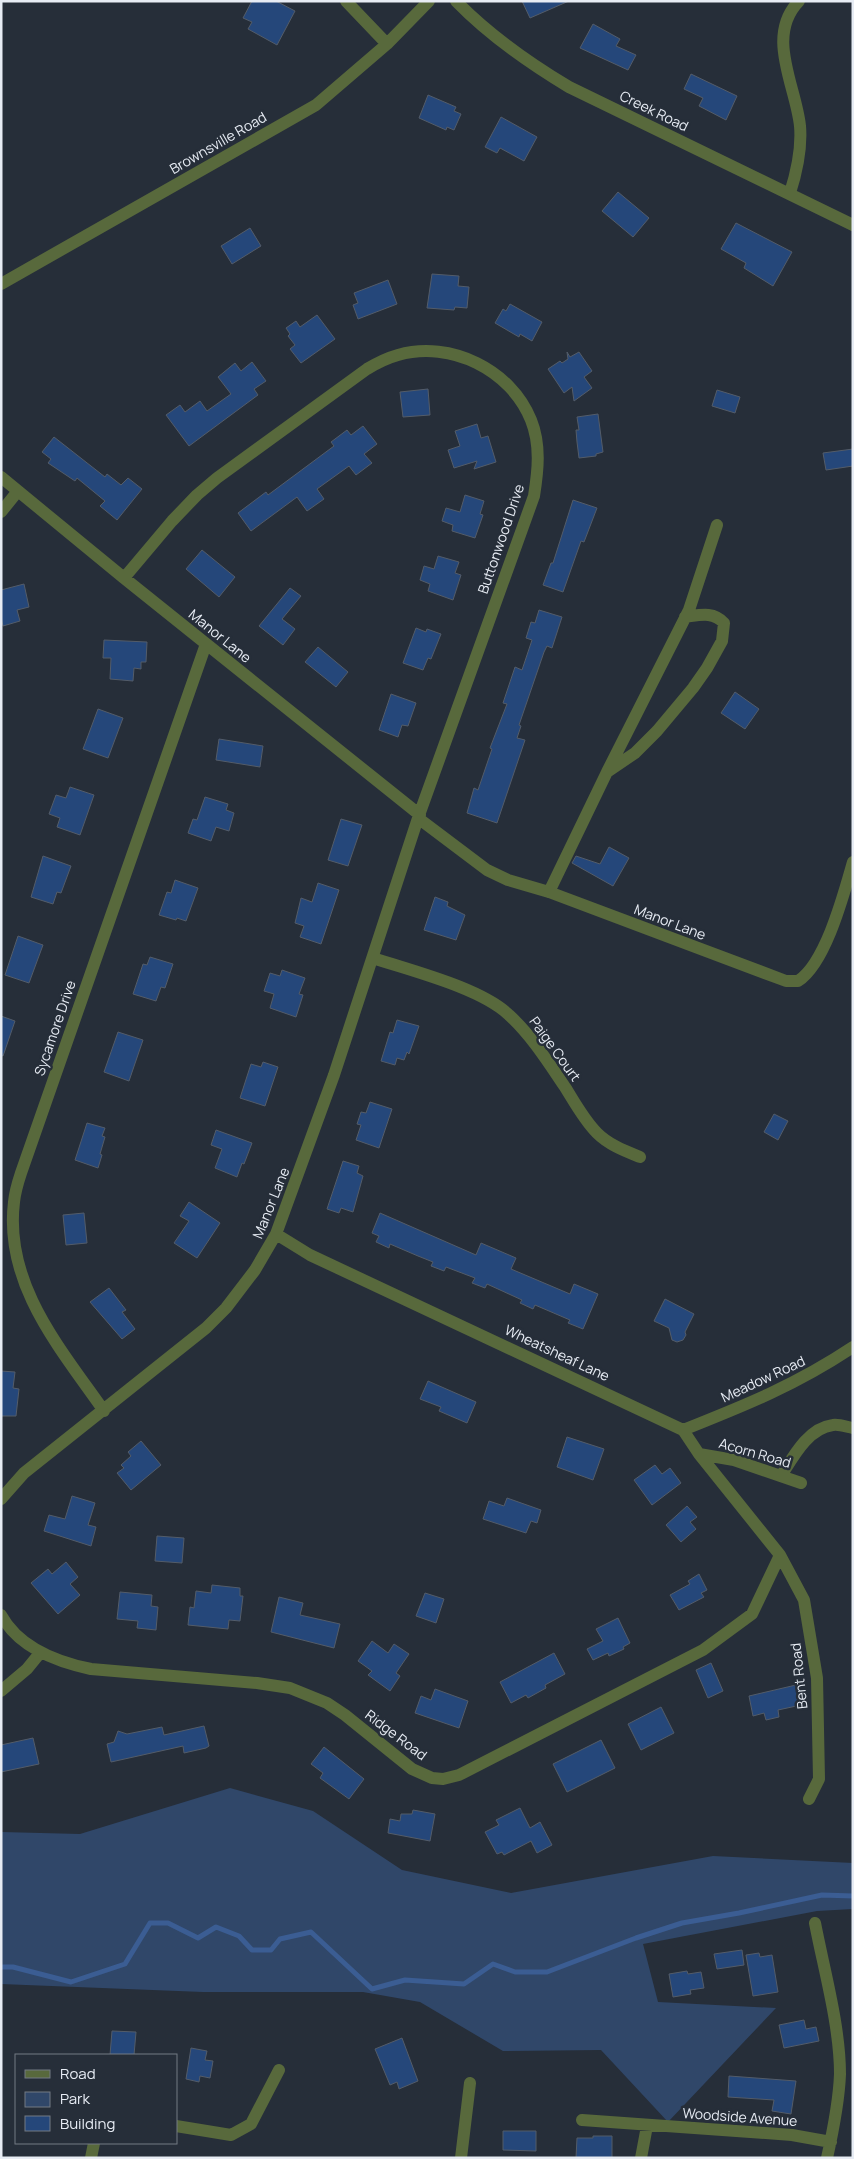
<svg xmlns="http://www.w3.org/2000/svg" width="854" height="2159" viewBox="0 0 854 2159" font-family="Manrope,sans-serif">
	<rect width="100%" height="100%" fill="#262e39"/>
	<path fill="#304769" d="M 230,1788 L 313,1811 L 402,1870 L 511,1893 L 713,1856 L 853,1863 L 853,1909 L 817,1911 L 643,1944 L 658,2002 L 776,2008 L 668,2122 L 601,2050 L 503,2051 L 420,2002 L 363,1992 L 203,1992 L 1,1984 L 1,1832 L 80,1834 Z"/>
	<g fill="none" stroke-linecap="round" stroke-linejoin="round">
		<path stroke="#3b5d93" stroke-width="5" d="M 1,1967 L 13,1967 L 71,1982 L 125,1964 L 150,1923 L 168,1923 L 198,1938 L 216,1927 L 239,1936 L 252,1950 L 271,1950 L 280,1939 L 311,1932 L 372,1989 L 405,1980 L 464,1984 L 493,1964 L 515,1972 L 547,1972 L 636,1938 L 682,1923 L 739,1913 L 822,1895 L 853,1896"/>
	</g>
	<path fill="#25477a" stroke="#535c69" d="M 252,1 L 276,1 L 295,11 L 277,45 L 248,29 L 252,22 L 243,18 Z
		M 522,1 L 569,1 L 530,18 Z
		M 593,24 L 620,39 L 616,46 L 636,55 L 628,70 L 580,48 Z
		M 691,74 L 737,96 L 726,120 L 699,106 L 703,98 L 684,89 Z
		M 428,95 L 456,107 L 454,111 L 461,114 L 454,130 L 447,127 L 446,130 L 419,118 Z
		M 501,117 L 537,137 L 524,161 L 500,148 L 497,153 L 485,147 Z
		M 618,192 L 649,218 L 633,237 L 602,211 Z
		M 736,223 L 792,252 L 773,286 L 744,268 L 746,263 L 721,249 Z
		M 250,228 L 261,246 L 232,264 L 221,246 Z
		M 432,274 L 459,276 L 458,286 L 469,287 L 467,308 L 455,307 L 454,310 L 427,308 Z
		M 388,280 L 397,304 L 358,319 L 353,305 L 358,303 L 354,293 Z
		M 510,304 L 542,322 L 532,341 L 520,334 L 519,337 L 495,323 L 503,309 L 506,311 Z
		M 317,315 L 335,339 L 301,363 L 290,349 L 295,345 L 288,336 L 290,334 L 286,328 L 296,321 L 300,327 Z
		M 567,352 L 570,357 L 579,352 L 592,371 L 584,377 L 592,388 L 574,401 L 572,387 L 564,393 L 548,369 L 560,361 L 562,363 L 568,359 Z
		M 252,362 L 266,381 L 254,389 L 258,395 L 189,446 L 166,415 L 180,405 L 185,412 L 200,401 L 207,411 L 231,394 L 218,377 L 235,363 L 241,371 Z
		M 428,389 L 430,415 L 403,417 L 400,392 Z
		M 717,390 L 740,397 L 735,413 L 712,406 Z
		M 598,414 L 603,452 L 596,454 L 596,456 L 579,458 L 577,442 L 576,430 L 579,430 L 577,417 Z
		M 477,424 L 481,438 L 488,436 L 496,462 L 474,469 L 477,461 L 454,468 L 448,450 L 460,446 L 455,431 Z
		M 363,426 L 377,444 L 364,454 L 372,463 L 356,475 L 349,466 L 317,489 L 324,499 L 307,511 L 297,497 L 251,531 L 238,513 L 266,492 L 268,495 L 334,446 L 331,442 L 347,430 L 351,435 Z
		M 54,437 L 105,477 L 107,474 L 121,485 L 128,478 L 142,489 L 117,520 L 100,506 L 105,501 L 77,478 L 75,481 L 48,463 L 51,459 L 42,452 Z
		M 853,449 L 853,466 L 826,470 L 823,453 Z
		M 465,495 L 484,501 L 480,514 L 483,515 L 475,538 L 452,531 L 453,525 L 442,521 L 446,508 L 460,512 Z
		M 573,500 L 597,508 L 584,542 L 581,541 L 563,592 L 543,585 L 551,563 L 553,563 Z
		M 202,550 L 235,577 L 219,597 L 186,569 Z
		M 438,556 L 459,562 L 455,573 L 461,575 L 453,600 L 428,591 L 430,584 L 420,580 L 424,566 L 434,569 Z
		M 24,584 L 29,607 L 17,610 L 20,621 L 3,626 L 1,617 L 1,590 Z
		M 290,588 L 301,596 L 282,619 L 295,629 L 283,645 L 259,626 Z
		M 539,610 L 562,617 L 552,648 L 547,646 L 544,652 L 519,725 L 521,726 L 517,738 L 525,740 L 497,823 L 467,813 L 474,788 L 478,790 L 492,749 L 490,748 L 507,704 L 503,703 L 515,667 L 522,670 L 532,640 L 526,638 L 531,622 L 535,623 Z
		M 416,628 L 426,632 L 427,629 L 441,634 L 431,659 L 428,658 L 423,670 L 403,663 Z
		M 104,640 L 147,642 L 146,662 L 141,662 L 141,669 L 134,668 L 133,681 L 110,679 L 111,658 L 103,658 Z
		M 318,647 L 348,672 L 336,687 L 305,662 Z
		M 735,692 L 759,709 L 745,729 L 721,713 Z
		M 391,694 L 416,703 L 408,726 L 402,725 L 398,737 L 379,730 Z
		M 98,709 L 123,718 L 108,758 L 83,749 Z
		M 219,739 L 263,746 L 260,767 L 216,760 Z
		M 70,787 L 94,795 L 80,835 L 57,827 L 60,818 L 49,814 L 56,795 L 66,798 Z
		M 205,797 L 228,804 L 226,810 L 234,813 L 229,831 L 216,827 L 211,841 L 188,833 L 193,819 L 197,820 Z
		M 341,819 L 362,825 L 348,866 L 328,860 Z
		M 609,847 L 629,858 L 613,886 L 572,863 L 576,856 L 600,864 Z
		M 43,856 L 71,866 L 61,893 L 57,892 L 53,904 L 31,897 Z
		M 175,880 L 198,888 L 186,921 L 177,918 L 176,920 L 159,915 L 167,892 L 171,893 Z
		M 318,883 L 339,890 L 321,944 L 300,937 L 304,926 L 295,923 L 301,898 L 312,902 Z
		M 435,897 L 448,902 L 447,906 L 465,915 L 456,940 L 424,930 Z
		M 18,936 L 43,945 L 29,983 L 5,975 Z
		M 150,957 L 173,964 L 165,988 L 161,987 L 156,1001 L 133,994 L 143,964 L 147,965 Z
		M 282,970 L 305,978 L 299,994 L 303,995 L 296,1017 L 270,1008 L 274,994 L 264,991 L 270,973 L 280,976 Z
		M 1,1016 L 15,1021 L 3,1056 L 1,1055 Z
		M 397,1020 L 419,1026 L 409,1054 L 407,1052 L 404,1060 L 397,1058 L 395,1065 L 381,1061 L 390,1032 L 393,1033 Z
		M 118,1032 L 143,1040 L 129,1081 L 104,1072 Z
		M 263,1062 L 278,1067 L 265,1106 L 240,1098 L 251,1064 L 261,1067 Z
		M 370,1102 L 392,1109 L 379,1148 L 356,1140 L 361,1125 L 357,1124 L 361,1112 L 366,1113 Z
		M 774,1114 L 788,1121 L 778,1140 L 764,1132 Z
		M 87,1123 L 105,1128 L 102,1136 L 105,1137 L 100,1154 L 102,1155 L 98,1168 L 75,1160 Z
		M 216,1130 L 252,1143 L 244,1164 L 242,1163 L 237,1177 L 215,1168 L 222,1149 L 211,1145 Z
		M 343,1161 L 359,1166 L 357,1173 L 363,1176 L 353,1212 L 341,1208 L 339,1213 L 327,1209 Z
		M 189,1202 L 220,1223 L 197,1258 L 174,1243 L 189,1221 L 180,1216 Z
		M 84,1213 L 87,1243 L 66,1245 L 63,1215 Z
		M 380,1213 L 476,1255 L 481,1243 L 516,1258 L 511,1269 L 570,1294 L 574,1284 L 598,1294 L 583,1329 L 568,1323 L 570,1320 L 535,1305 L 533,1309 L 520,1303 L 522,1300 L 487,1284 L 485,1288 L 472,1283 L 475,1278 L 446,1267 L 444,1271 L 431,1266 L 433,1262 L 418,1256 L 390,1244 L 389,1248 L 376,1242 L 379,1236 L 372,1233 Z
		M 109,1288 L 126,1310 L 122,1312 L 135,1329 L 122,1339 L 90,1302 Z
		M 665,1299 L 694,1314 L 685,1332 L 686,1335 L 683,1340 L 677,1342 L 672,1340 L 669,1328 L 654,1321 Z
		M 1,1371 L 15,1372 L 13,1388 L 19,1389 L 16,1416 L 1,1416 Z
		M 428,1381 L 476,1402 L 467,1423 L 439,1411 L 441,1407 L 420,1399 Z
		M 567,1437 L 604,1449 L 593,1480 L 557,1467 Z
		M 141,1441 L 161,1465 L 131,1490 L 117,1473 L 124,1468 L 121,1465 L 131,1456 L 128,1452 Z
		M 655,1465 L 662,1474 L 670,1468 L 681,1483 L 652,1505 L 634,1480 Z
		M 72,1496 L 95,1503 L 88,1525 L 96,1527 L 91,1546 L 44,1531 L 49,1515 L 65,1519 Z
		M 507,1498 L 541,1510 L 537,1523 L 531,1521 L 526,1533 L 483,1519 L 489,1501 L 504,1506 Z
		M 687,1506 L 697,1517 L 690,1522 L 696,1529 L 681,1542 L 666,1525 Z
		M 157,1536 L 184,1538 L 182,1563 L 155,1561 Z
		M 66,1562 L 78,1577 L 70,1584 L 80,1595 L 58,1614 L 31,1583 L 48,1569 L 52,1574 Z
		M 699,1574 L 707,1590 L 701,1593 L 704,1597 L 679,1610 L 670,1595 L 690,1584 L 688,1581 Z
		M 212,1585 L 240,1588 L 240,1596 L 243,1596 L 240,1621 L 229,1620 L 228,1629 L 188,1625 L 190,1607 L 194,1608 L 196,1591 L 211,1593 Z
		M 120,1592 L 152,1595 L 151,1606 L 158,1607 L 156,1630 L 137,1628 L 138,1621 L 117,1619 Z
		M 425,1593 L 444,1599 L 436,1623 L 416,1616 Z
		M 279,1597 L 303,1603 L 300,1615 L 340,1624 L 334,1648 L 271,1632 Z
		M 618,1618 L 630,1643 L 623,1647 L 624,1649 L 609,1656 L 608,1653 L 593,1660 L 587,1649 L 603,1641 L 596,1629 Z
		M 372,1641 L 388,1653 L 394,1644 L 409,1654 L 396,1673 L 400,1676 L 390,1691 L 368,1675 L 372,1671 L 358,1661 Z
		M 554,1653 L 565,1674 L 545,1685 L 546,1688 L 528,1698 L 526,1695 L 511,1703 L 500,1682 Z
		M 711,1663 L 723,1691 L 708,1698 L 696,1670 Z
		M 796,1685 L 801,1705 L 778,1710 L 779,1717 L 766,1720 L 764,1713 L 753,1716 L 749,1696 Z
		M 435,1689 L 468,1701 L 459,1728 L 415,1713 L 421,1696 L 431,1700 Z
		M 661,1707 L 674,1733 L 641,1750 L 628,1724 Z
		M 204,1726 L 209,1746 L 206,1748 L 184,1753 L 183,1746 L 111,1762 L 107,1744 L 114,1742 L 118,1731 L 127,1734 L 162,1727 L 164,1735 Z
		M 33,1738 L 39,1764 L 1,1772 L 1,1745 Z
		M 601,1740 L 615,1768 L 567,1792 L 553,1764 Z
		M 324,1747 L 364,1779 L 349,1799 L 320,1778 L 323,1773 L 311,1764 Z
		M 520,1808 L 530,1828 L 540,1822 L 552,1845 L 537,1853 L 531,1841 L 504,1855 L 502,1852 L 497,1854 L 485,1832 L 499,1825 L 496,1820 Z
		M 413,1810 L 435,1814 L 430,1841 L 388,1833 L 390,1819 L 400,1821 L 401,1814 L 412,1814 Z
		M 742,1950 L 744,1965 L 717,1969 L 714,1954 Z
		M 759,1953 L 760,1957 L 772,1955 L 778,1992 L 753,1996 L 746,1955 Z
		M 687,1971 L 688,1974 L 701,1972 L 704,1988 L 690,1990 L 691,1994 L 673,1997 L 669,1974 Z
		M 804,2020 L 806,2029 L 816,2027 L 819,2041 L 784,2048 L 779,2025 Z
		M 112,2031 L 136,2032 L 134,2055 L 110,2055 Z
		M 402,2038 L 418,2081 L 399,2089 L 397,2082 L 390,2085 L 375,2049 Z
		M 191,2048 L 207,2051 L 205,2060 L 213,2061 L 210,2078 L 200,2076 L 199,2082 L 186,2079 Z
		M 729,2076 L 796,2081 L 791,2114 L 772,2111 L 774,2100 L 728,2097 Z
		M 503,2131 L 536,2131 L 536,2151 L 503,2150 Z
		M 593,2136 L 612,2136 L 612,2158 L 576,2158 L 577,2138 L 593,2138 Z"/>
	<g fill="none" stroke-linecap="round" stroke-linejoin="round">
		<path stroke="#58693c" stroke-width="12" d="M 346,1 L 387,44
			M 456,1 C 489,35 529,63 569,87 L 853,225
			M 790,193 C 797,171 802,149 800,126 C 796,86 765,36 799,1
			M 1,284 L 316,105 L 387,44 L 429,1
			M 1,477 L 124,578 L 420,815
			M 1,512 L 18,491
			M 607,772 L 689,610 L 717,525
			M 418,818 L 487,870 L 508,880 L 549,892 L 786,981 L 798,981 C 826,963 844,893 853,862
			M 549,892 L 607,772 L 635,753 L 657,731 L 693,688 L 707,668 L 722,641 L 724,623 C 713,611 700,615 685,617
			M 373,958 C 412,971 481,988 509,1015 C 531,1035 548,1062 565,1087 C 575,1103 584,1120 597,1133 C 609,1145 625,1151 640,1157
			M 276,1234 L 310,1255 L 683,1430 L 699,1454 L 780,1555 L 804,1600 L 817,1678 L 819,1779 L 809,1799
			M 104,1411 C 60,1348 4,1284 14,1202 C 15,1192 18,1182 21,1173 L 206,644
			M 683,1430 C 746,1405 796,1385 853,1347
			M 699,1454 L 734,1460 L 801,1483
			M 781,1476 C 793,1457 808,1428 833,1425 C 839,1424 847,1427 853,1428
			M 1,1499 L 24,1473 L 206,1328 L 226,1308 L 255,1270 L 276,1234 L 334,1075 L 418,818 L 534,496 C 538,471 541,445 531,420 C 511,370 451,340 398,355 C 387,358 377,363 367,369 L 217,478 L 197,495 L 172,521 L 124,578
			M 1,1615 C 19,1648 57,1662 91,1669 L 257,1683 L 290,1688 L 327,1703 L 345,1715 L 412,1769 L 432,1778 L 443,1779 L 459,1775 L 703,1650 L 752,1614 L 780,1555
			M 1,1691 L 27,1669 L 40,1653
			M 815,1923 C 824,1970 840,2026 840,2074 C 839,2102 833,2131 827,2158
			M 582,2120 L 792,2135 L 831,2142
			M 176,2126 L 231,2135 L 251,2124 L 279,2070
			M 91,2158 L 94,2143
			M 461,2158 L 470,2083
			M 641,2158 L 647,2126"/>
	</g>
	<g text-anchor="middle" stroke-width="5" stroke-linejoin="round" paint-order="stroke">
		<g font-size="14" fill="#e7ecf4" stroke="#262e39">
			<text transform="translate(654 111) rotate(26)" y="5">Creek Road</text>
			<text transform="translate(218 143) rotate(-30)" y="5">Brownsville Road</text>
			<text transform="translate(501 539) rotate(-71)" y="5">Buttonwood Drive</text>
			<text transform="translate(220 636) rotate(39)" y="5">Manor Lane</text>
			<text transform="translate(670 922) rotate(21)" y="5">Manor Lane</text>
			<text transform="translate(55 1028) rotate(-71)" y="5">Sycamore Drive</text>
			<text transform="translate(555 1049) rotate(54)" y="5">Paige Court</text>
			<text transform="translate(271 1203) rotate(-68)" y="5">Manor Lane</text>
			<text transform="translate(557 1353) rotate(25)" y="5">Wheatsheaf Lane</text>
			<text transform="translate(763 1379) rotate(-25)" y="5">Meadow Road</text>
			<text transform="translate(755 1453) rotate(16)" y="5">Acorn Road</text>
			<text transform="translate(799 1676) rotate(-96)" y="5">Bent Road</text>
			<text transform="translate(396 1735) rotate(37)" y="5">Ridge Road</text>
			<text transform="translate(740 2117) rotate(4)" y="5">Woodside Avenue</text>
		</g>
	</g>
	<rect width="854" height="2159" fill="none" stroke="#e7ecf4" stroke-width="5"/>
	<rect x="15" y="2054" width="162" height="90" fill="#262e39" stroke="#737a84"/>
	<rect x="25" y="2070" width="25" height="8" fill="#58693c" stroke="#737a84"/>
	<text x="60" y="2079" font-size="15" fill="#e7ecf4">Road</text>
	<rect x="25" y="2092" width="25" height="15" fill="#304769" stroke="#737a84"/>
	<text x="60" y="2104" font-size="15" fill="#e7ecf4">Park</text>
	<rect x="25" y="2116" width="25" height="15" fill="#25477a" stroke="#737a84"/>
	<text x="60" y="2129" font-size="15" fill="#e7ecf4">Building</text>
</svg>
